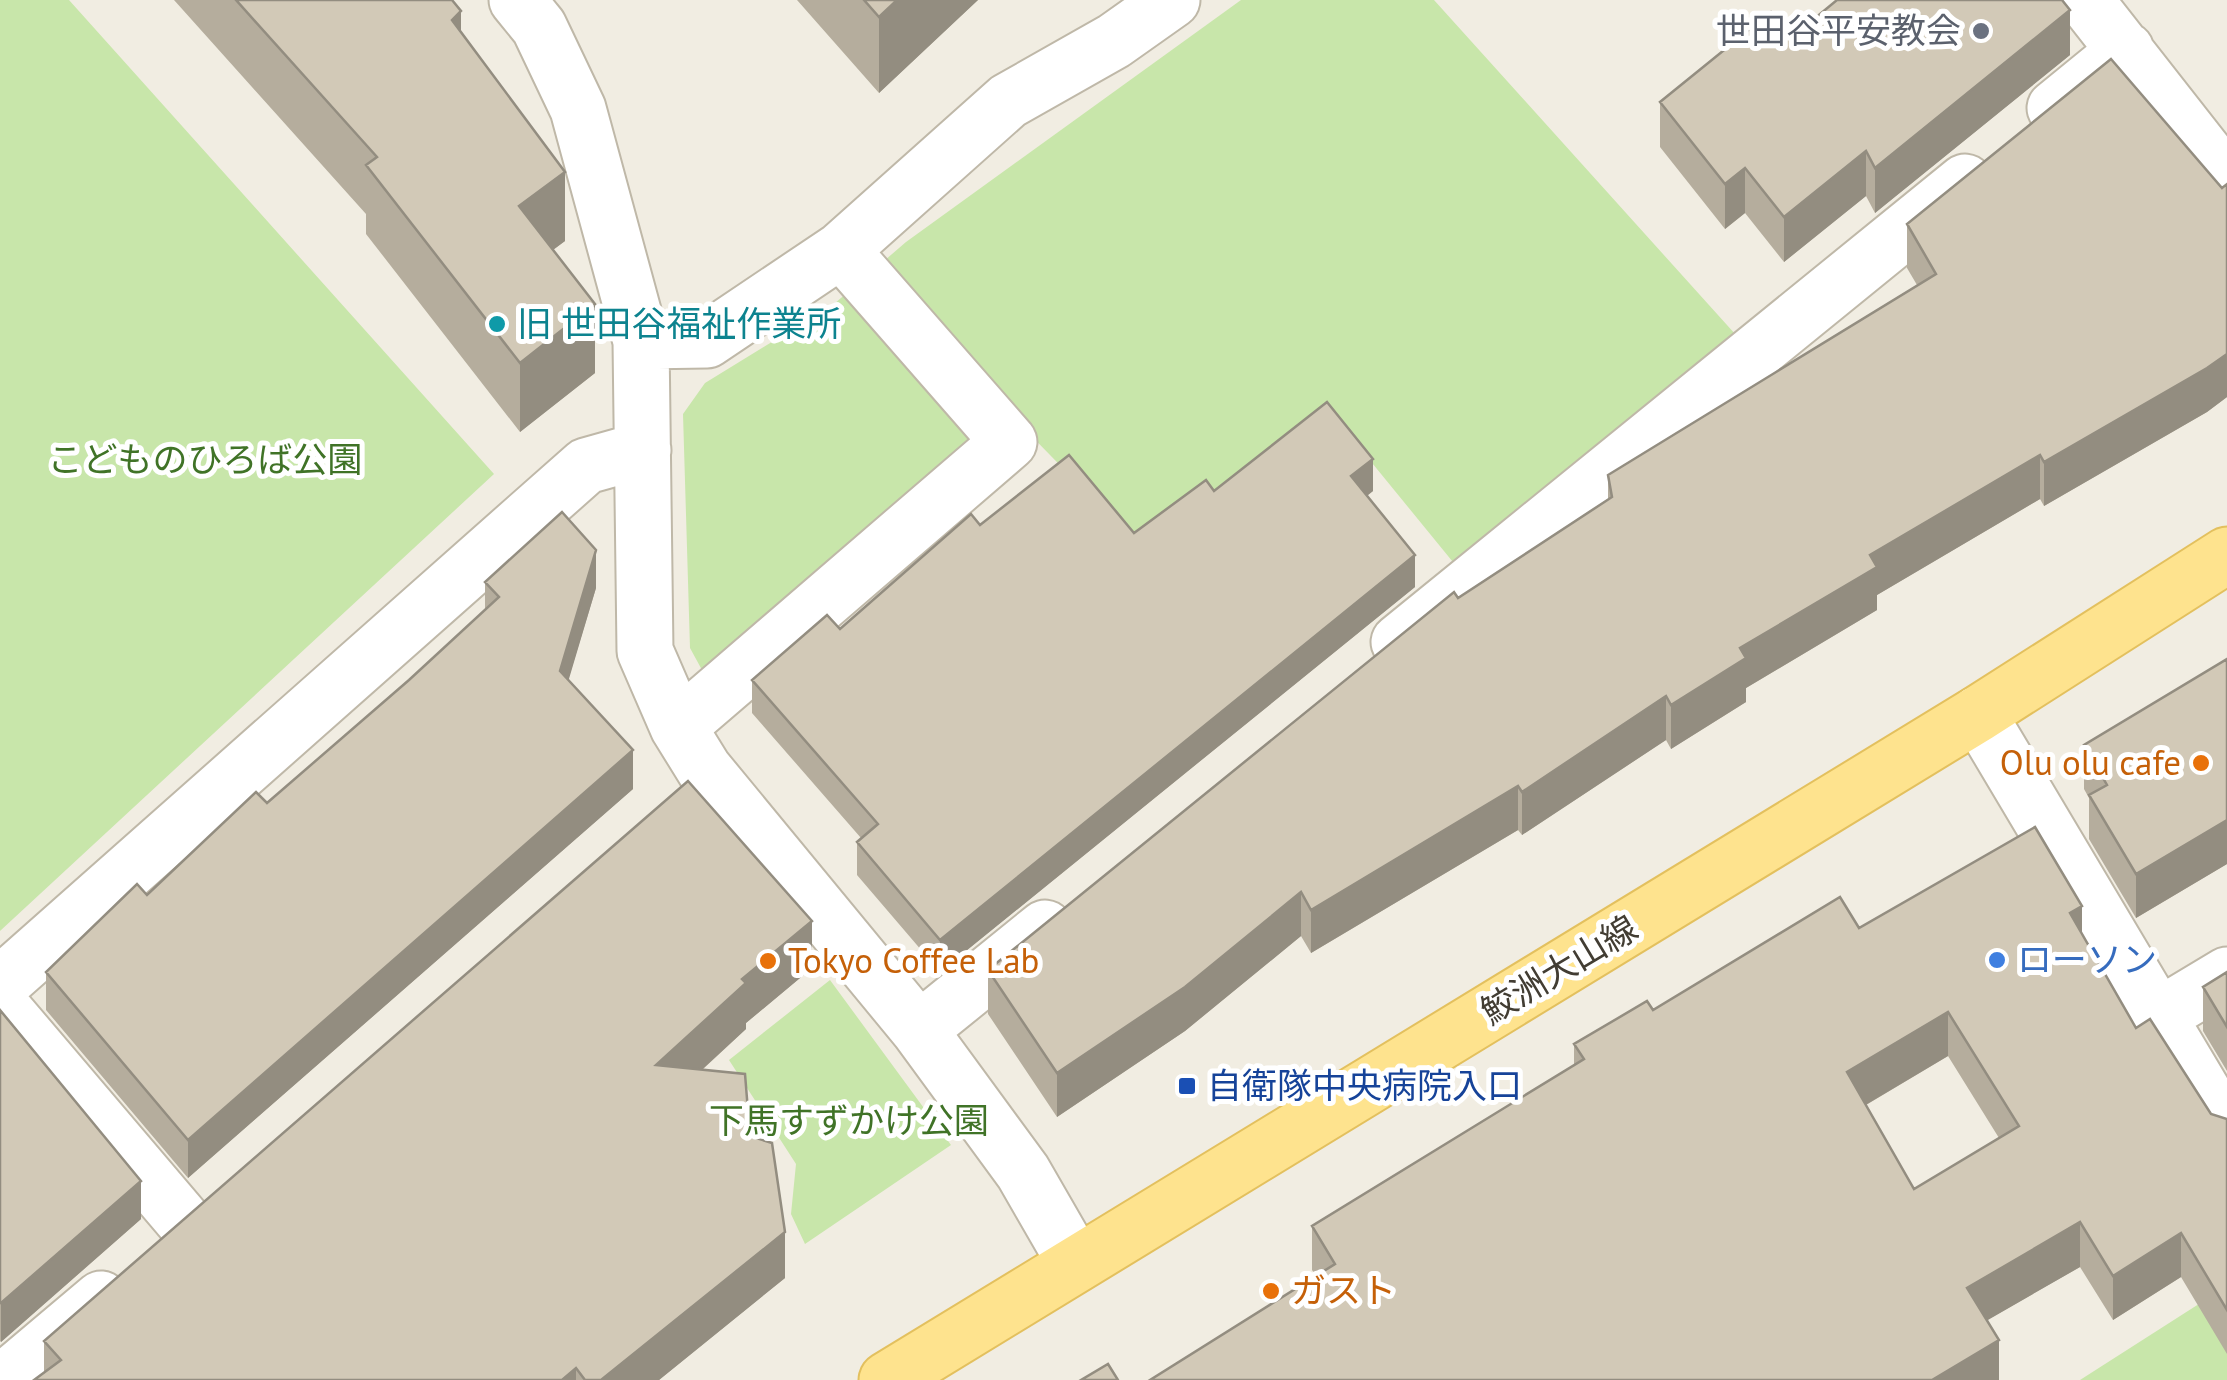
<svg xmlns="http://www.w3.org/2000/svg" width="2227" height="1380" viewBox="0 0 2227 1380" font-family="'PT Sans','Noto Sans JP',sans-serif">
	<rect width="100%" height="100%" fill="#f1ede2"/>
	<path fill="#c8e6aa" d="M 0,0 L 69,0 L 494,474 L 0,931 Z
		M 1241,0 L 1434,0 L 1736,335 L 1457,567 L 1328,409 L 1140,547 L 1010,414 L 702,670 L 690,648 L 683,414 L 705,383 L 834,304 L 906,242 Z
		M 830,980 L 951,1145 L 805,1244 L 791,1214 L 796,1164 L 729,1060 Z
		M 2227,1286 L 2227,1380 L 2080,1380 Z"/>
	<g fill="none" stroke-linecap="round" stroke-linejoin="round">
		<g stroke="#bfb8a8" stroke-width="59">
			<path id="minor" d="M 517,0 L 539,27 L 578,109 L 641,341 L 645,651 L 678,727 L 704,769 L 919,1030 L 1023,1172 L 1076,1264
				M 2085,0 L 2227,181
				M 2055,108 L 2126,50
				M 641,341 L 707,340 L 841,250 L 1008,101 L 1114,41 L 1172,0
				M 1399,642 L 1965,182
				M 1978,714 L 2227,1132
				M 678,727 L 1009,442 L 841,250
				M 0,985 L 586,466 L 643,450
				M 0,1005 L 187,1225
				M 2157,1017 L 2227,975
				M 919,1030 L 1045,928
				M 5,1380 L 101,1299"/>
		</g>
		<g stroke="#e3c05e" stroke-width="59">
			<path id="major" d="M 887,1380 L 1978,714 L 2227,555"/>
		</g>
		<use href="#minor" stroke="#fff" stroke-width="55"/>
		<use href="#major" stroke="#fee38e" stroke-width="55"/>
	</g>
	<path fill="#b5ad9d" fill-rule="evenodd" d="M 174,0 L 452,0 L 461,32 L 565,241 L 553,250 L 595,373 L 520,432 L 366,234 L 366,214 Z
		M 797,0 L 978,0 L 879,93 Z
		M 1791,38 L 2070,55 L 1875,213 L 1866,196 L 1784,262 L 1745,213 L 1725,229 L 1660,147 L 1660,102 Z
		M 2227,184 L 2227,397 L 2207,412 L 2044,506 L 2040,499 L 1877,595 L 1877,610 L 1746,688 L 1746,702 L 1671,749 L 1666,740 L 1522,835 L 1518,830 L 1311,953 L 1301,936 L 1185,1031 L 1057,1117 L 988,1014 L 988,970 L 1458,598 L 1608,499 L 1608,475 L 1917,285 L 1907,268 L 1907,224 L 2222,188 Z
		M 1214,491 L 1373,491 L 1367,496 L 1415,587 L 940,972 L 857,875 L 857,842 L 861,838 L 752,713 L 752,680 L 840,629 L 980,525 L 1134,533 Z
		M 485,582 L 596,588 L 568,680 L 633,789 L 188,1178 L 46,1010 L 46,972 L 267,803 L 409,680 L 485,610 Z
		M 2227,659 L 2227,864 L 2136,918 L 2089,839 L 2089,798 L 2084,789 L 2084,745 Z
		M 1859,928 L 2082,934 L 2136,1028 L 2211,1114 L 2227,1119 L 2227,1354 L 2181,1277 L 2113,1320 L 2080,1267 L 1987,1320 L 1999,1380 L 1316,1276 L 1312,1270 L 1312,1226 L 1574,1065 L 1574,1044 L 1653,1010 ZM 1948,1056 L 1999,1138 L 1914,1189 L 1866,1105 Z
		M 812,968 L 746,1023 L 746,1029 L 702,1070 L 750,1136 L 785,1278 L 659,1380 L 34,1380 L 44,1373 L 44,1341 Z
		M 2227,972 L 2227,1071 L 2203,1031 L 2203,987 Z
		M 0,1010 L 141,1219 L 1,1342 L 0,1341 Z"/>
	<path fill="#938d80" d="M 897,0 L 978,0 L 879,93 L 879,17 Z
		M 2070,10 L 2070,55 L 1875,213 L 1875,168 Z
		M 461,11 L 461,80 L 452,20 Z
		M 1866,151 L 1866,196 L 1784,262 L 1784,217 Z
		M 1745,168 L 1745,213 L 1725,229 L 1725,184 Z
		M 565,172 L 565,241 L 519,275 L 519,206 Z
		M 595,304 L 595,373 L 520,432 L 520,363 Z
		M 2227,354 L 2227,397 L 2207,412 L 2044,506 L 2044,462 Z
		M 2040,455 L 2040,499 L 1877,595 L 1877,610 L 1746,688 L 1746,702 L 1671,749 L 1671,705 L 1740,648 L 1870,555 Z
		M 1373,459 L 1373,491 L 1351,508 L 1351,476 Z
		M 596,550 L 596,588 L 560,709 L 560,671 Z
		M 1415,555 L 1415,587 L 940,972 L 940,940 Z
		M 1666,696 L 1666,740 L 1522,835 L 1522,792 Z
		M 633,750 L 633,789 L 188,1178 L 188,1140 Z
		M 1518,786 L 1518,830 L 1311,953 L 1311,910 Z
		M 2227,820 L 2227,864 L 2136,918 L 2136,874 Z
		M 1301,892 L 1301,936 L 1185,1031 L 1057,1117 L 1057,1073 Z
		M 2082,906 L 2082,950 L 2070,913 Z
		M 812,921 L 812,968 L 746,1023 L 746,1029 L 656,1112 L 656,1065 L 742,979 Z
		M 1948,1012 L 1948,1056 L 1847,1116 L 1847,1072 Z
		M 141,1181 L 141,1219 L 1,1342 L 1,1303 Z
		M 2080,1222 L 2080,1267 L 1967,1332 L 1967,1288 Z
		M 785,1232 L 785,1278 L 659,1380 L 601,1380 Z
		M 2181,1233 L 2181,1277 L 2113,1320 L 2113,1276 Z
		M 1999,1340 L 1999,1380 L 1932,1380 Z
		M 576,1368 L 576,1380 L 562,1380 Z"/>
	<path fill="#d2c9b7" stroke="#938d80" stroke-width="2.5" fill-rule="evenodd" d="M 236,0 L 452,0 L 461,11 L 452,20 L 565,172 L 519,206 L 595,304 L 520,363 L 366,165 L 377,157 Z
		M 864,0 L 897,0 L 879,17 Z
		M 1837,0 L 2062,0 L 2070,10 L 1875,168 L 1866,151 L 1784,217 L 1745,168 L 1725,184 L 1660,102 L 1771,12 L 1791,38 Z
		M 2111,59 L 2222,188 L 2227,184 L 2227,354 L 2207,368 L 2044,462 L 2040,455 L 1870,555 L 1877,567 L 1740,648 L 1746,658 L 1671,705 L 1666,696 L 1522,792 L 1518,786 L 1311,910 L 1301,892 L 1185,987 L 1057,1073 L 988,970 L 1454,592 L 1458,598 L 1612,497 L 1608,475 L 1936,274 L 1907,224 Z
		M 1327,402 L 1373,459 L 1351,476 L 1415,555 L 940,940 L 857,842 L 878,824 L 752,680 L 827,615 L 840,629 L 971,514 L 980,525 L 1069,455 L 1134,533 L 1206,480 L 1214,491 Z
		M 562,512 L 596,550 L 560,671 L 633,750 L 188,1140 L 46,972 L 137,884 L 147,895 L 256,792 L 267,803 L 409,680 L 499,597 L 485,582 Z
		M 2227,659 L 2227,820 L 2136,874 L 2089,795 L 2107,785 L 2084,745 Z
		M 688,781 L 812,921 L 742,979 L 746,983 L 656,1065 L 745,1074 L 750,1136 L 772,1143 L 785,1232 L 601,1380 L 585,1380 L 576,1368 L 562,1380 L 34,1380 L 61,1360 L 44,1341 Z
		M 2035,827 L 2082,906 L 2070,913 L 2136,1028 L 2150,1019 L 2211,1114 L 2227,1119 L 2227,1310 L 2181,1233 L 2113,1276 L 2080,1222 L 1967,1288 L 1999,1340 L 1932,1380 L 1150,1380 L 1335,1264 L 1312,1226 L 1584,1059 L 1574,1044 L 1647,1001 L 1653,1010 L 1840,897 L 1859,928 ZM 1948,1012 L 2019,1126 L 1914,1189 L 1847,1072 Z
		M 2227,972 L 2227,1027 L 2203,987 Z
		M 0,1010 L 141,1181 L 1,1303 L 0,1302 Z
		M 1108,1364 L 1118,1380 L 1081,1380 Z"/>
	<circle fill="#6b7280" stroke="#fff" stroke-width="4" cx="1981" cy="31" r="10"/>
	<circle fill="#0f9aa8" stroke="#fff" stroke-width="4" cx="497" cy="324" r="10"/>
	<g fill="#e8710a" stroke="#fff" stroke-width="4">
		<circle cx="2201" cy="763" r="10"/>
		<circle cx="768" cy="961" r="10"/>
		<circle cx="1271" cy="1291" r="10"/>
	</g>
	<circle fill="#3f7fe0" stroke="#fff" stroke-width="4" cx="1997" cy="960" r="10"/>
	<rect fill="#1a4fb4" stroke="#fff" stroke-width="4" x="1177" y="1076" width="20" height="20" rx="5"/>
	<g text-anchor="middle" stroke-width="10" stroke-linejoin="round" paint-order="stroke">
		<g font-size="35" fill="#5b616d" stroke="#fff" text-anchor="end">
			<text x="1961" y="43">世田谷平安教会</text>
		</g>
		<g font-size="35" fill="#0d838f" stroke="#fff" text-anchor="start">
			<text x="517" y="336">旧 世田谷福祉作業所</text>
		</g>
		<g font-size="35" fill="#407327" stroke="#fff">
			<text x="205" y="472">こどものひろば公園</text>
			<text x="849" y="1133">下馬すずかけ公園</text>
		</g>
		<g font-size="35" fill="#c56008" stroke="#fff" text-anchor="start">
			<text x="2181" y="775" text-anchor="end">Olu olu cafe</text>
			<text x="788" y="973">Tokyo Coffee Lab</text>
			<text x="1291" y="1303">ガスト</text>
		</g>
		<g font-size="35" fill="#366cbe" stroke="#fff" text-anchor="start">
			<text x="2017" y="972">ローソン</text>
		</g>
		<g font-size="35" fill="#423d33" stroke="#fff">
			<text transform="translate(1559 970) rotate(-31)" y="12">鮫洲大山線</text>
		</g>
		<g font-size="35" fill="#164399" stroke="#fff" text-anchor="start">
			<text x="1207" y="1098">自衛隊中央病院入口</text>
		</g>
	</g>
</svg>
